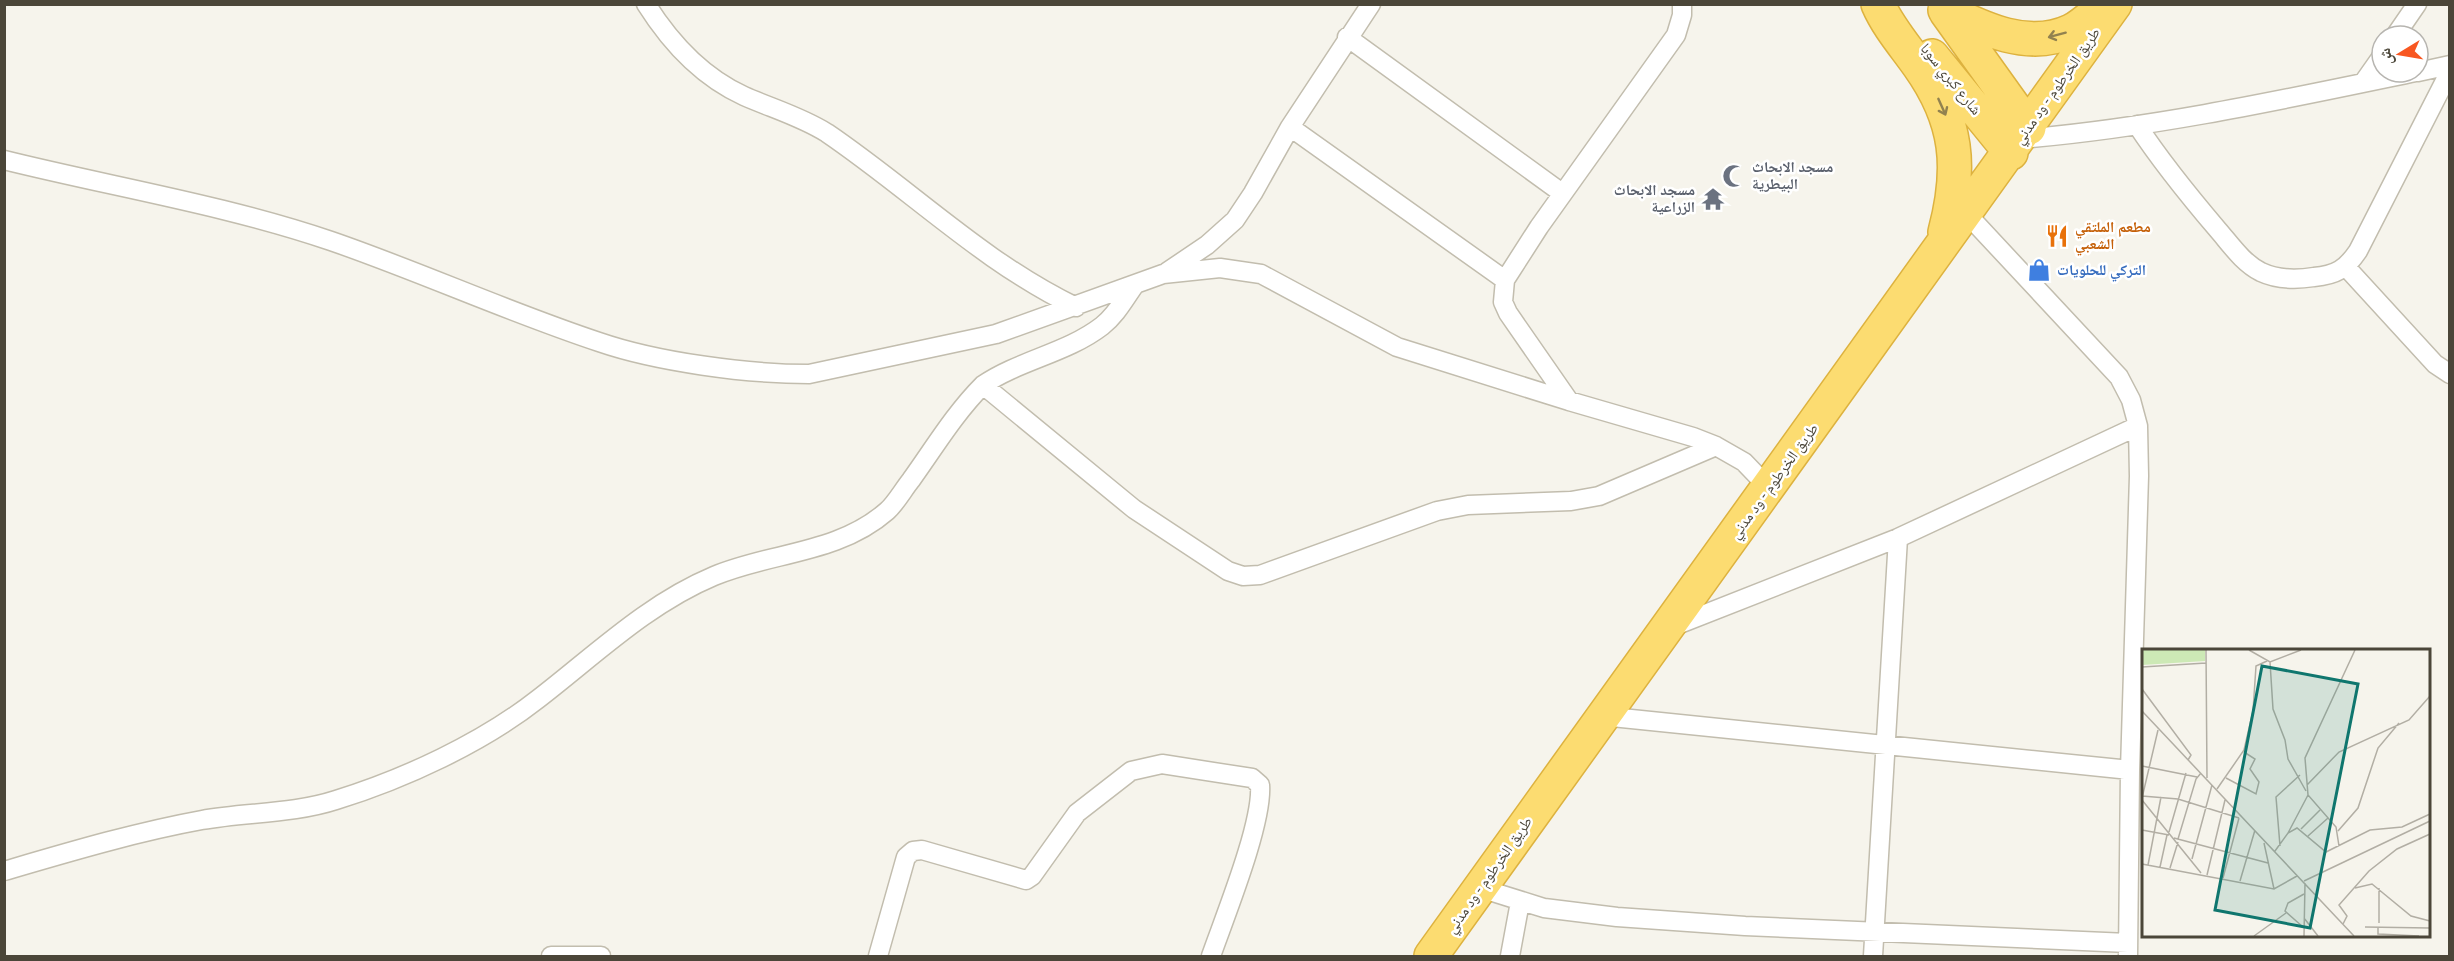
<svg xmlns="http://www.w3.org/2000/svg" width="2454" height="961" viewBox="0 0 2454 961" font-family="Roboto,'Noto Naskh Arabic',sans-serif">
	<rect width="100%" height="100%" fill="#f6f4ec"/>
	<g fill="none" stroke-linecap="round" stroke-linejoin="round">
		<g stroke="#c2bdae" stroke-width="21">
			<path id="street" d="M 646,4 C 670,42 702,77 744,96 C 771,108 802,117 827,133 C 911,190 984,263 1076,307
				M 1682,4 L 1682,15 L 1676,35 L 1539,227 L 1505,280 L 1503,302 L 1508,313 L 1569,401 L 1693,437 L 1716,446 L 1744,462 L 1769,488
				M 2395,36 L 2417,4
				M 1347,37 L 1562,193
				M 2418,72 L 2450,65
				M 2363,83 L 2382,56
				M 2137,125 C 2162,163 2189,196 2218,230 C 2231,245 2243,263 2261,272 C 2278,280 2295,280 2314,277 C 2336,275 2346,269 2358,251 L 2450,71
				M 1290,127 L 1505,280
				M 2020,139 C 2153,128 2286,99 2416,72
				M 4,160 C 113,187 225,205 331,241 C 421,272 508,312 599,342 C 657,362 747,374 809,374 L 996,334 L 1163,274 L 1220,268 L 1261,274 L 1397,347 L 1569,401
				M 1966,213 L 2119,377 L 2131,400 L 2138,426 L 2139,476 L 2130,770 L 2128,956
				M 2347,268 L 2435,364 L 2450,374
				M 1167,272 L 1207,245 L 1235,220 L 1253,193 L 1290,127 L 1371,4
				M 983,385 L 1134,509 L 1228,571 L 1243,576 L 1260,575 L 1437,511 L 1468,505 L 1571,501 L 1599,496 L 1716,446
				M 1672,627 L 1898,538 L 2138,426
				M 1602,716 L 2130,770
				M 4,871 C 69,852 136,832 202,820 C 246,812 293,814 336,800 C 404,779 482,743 538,699 C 594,656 647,604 714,576 C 771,552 838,554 887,511 C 896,503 903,490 911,480 C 934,448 955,413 983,385 C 1020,360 1067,353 1102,326 C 1116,315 1124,300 1134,286
				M 1480,888 L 1544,908 L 1617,917 L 1745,926 L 2128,943
				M 551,956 L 601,956
				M 878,956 L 906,857 L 913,851 L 922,850 L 1026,880 L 1032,876 L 1077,813 L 1131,771 L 1162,764 L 1252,778 L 1260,785 C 1263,823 1225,916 1211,956
				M 1510,956 L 1520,902
				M 1873,956 L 1898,538"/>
		</g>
		<g stroke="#ddb23f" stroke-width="36">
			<path id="highway" d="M 1878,4 C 1888,27 1905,46 1919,66 C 1958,121 1962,168 1945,232
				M 1945,10 C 1983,29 2029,51 2071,31 C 2083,25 2094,14 2104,6
				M 1946,12 L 2029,128
				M 1932,56 L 2011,153
				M 1431,956 L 2115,4"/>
		</g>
		<use href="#street" stroke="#fff" stroke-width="18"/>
		<use href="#highway" stroke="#fcdc71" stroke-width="33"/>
	</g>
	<defs><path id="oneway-shaft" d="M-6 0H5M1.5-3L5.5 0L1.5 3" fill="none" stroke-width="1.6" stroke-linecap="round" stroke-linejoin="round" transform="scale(1.5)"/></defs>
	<g stroke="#92824f">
		<use href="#oneway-shaft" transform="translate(2057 35) rotate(165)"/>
		<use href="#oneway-shaft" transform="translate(1942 107) rotate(66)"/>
	</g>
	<defs>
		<g id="mosque-bare" transform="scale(1.8)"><path d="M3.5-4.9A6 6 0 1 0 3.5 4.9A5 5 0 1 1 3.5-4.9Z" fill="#6b7280" stroke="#fff" stroke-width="2.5" paint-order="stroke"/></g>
		<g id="temple-bare" transform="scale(1.8)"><path d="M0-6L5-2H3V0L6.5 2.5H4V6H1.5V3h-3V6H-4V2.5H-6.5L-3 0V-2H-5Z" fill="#6b7280" stroke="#fff" stroke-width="2.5" paint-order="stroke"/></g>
		<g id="restaurant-bare" transform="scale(1.8)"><path d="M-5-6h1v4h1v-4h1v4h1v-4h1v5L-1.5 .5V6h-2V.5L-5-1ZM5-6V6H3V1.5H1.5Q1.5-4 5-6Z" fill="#e8710a" stroke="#fff" stroke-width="2.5" paint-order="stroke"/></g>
		<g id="shop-bare" transform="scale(1.8)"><path d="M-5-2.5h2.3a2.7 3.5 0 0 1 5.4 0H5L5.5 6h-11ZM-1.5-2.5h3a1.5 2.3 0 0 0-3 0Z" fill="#3f7fe0" stroke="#fff" stroke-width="2.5" paint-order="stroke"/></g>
	</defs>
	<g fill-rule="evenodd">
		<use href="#mosque-bare" x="1734" y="176"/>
		<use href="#temple-bare" x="1713" y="199"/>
		<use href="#restaurant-bare" x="2057" y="236"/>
		<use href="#shop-bare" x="2039" y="270"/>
	</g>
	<g text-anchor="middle" stroke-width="5" stroke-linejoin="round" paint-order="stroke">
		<g font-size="15" fill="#4b4639" stroke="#fff">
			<text transform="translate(1951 79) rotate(51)" y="5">شارع كبري سوبا</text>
			<text transform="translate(2057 86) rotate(-55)" y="5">طريق الخرطوم - ود مدني</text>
			<text transform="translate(1774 481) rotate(-54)" y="5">طريق الخرطوم - ود مدني</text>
			<text transform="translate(1489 875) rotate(-55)" y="5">طريق الخرطوم - ود مدني</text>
		</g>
		<g font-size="15" font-weight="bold" fill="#5b616d" stroke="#fff" text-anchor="start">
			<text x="1752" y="172">مسجد الابحاث<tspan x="1752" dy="17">البيطرية</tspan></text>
			<text x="1695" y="195" text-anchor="end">مسجد الابحاث<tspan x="1695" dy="17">الزراعية</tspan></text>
		</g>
		<g font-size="15" font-weight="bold" fill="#c56008" stroke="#fff" text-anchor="start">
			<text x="2075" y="232">مطعم الملتقي<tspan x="2075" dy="17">الشعبي</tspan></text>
		</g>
		<g font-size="15" font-weight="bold" fill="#366cbe" stroke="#fff" text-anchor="start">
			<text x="2057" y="275">التركي للحلويات</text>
		</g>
	</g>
	<g transform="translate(2142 649)">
		<rect width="288" height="288" fill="#f6f4ec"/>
		<path d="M 0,1 L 63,1 L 63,12 L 0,16 Z" fill="#cde9b6"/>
		<path fill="none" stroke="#b2aea4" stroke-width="1.5" d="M 64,1 L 65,129M 107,1 L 128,13 L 159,1M 128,13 L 131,60 L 143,91 L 146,110 L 164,142M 0,18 L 64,14M 0,40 L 49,106 L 46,111M 0,62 L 212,287M 0,117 L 55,128M 84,129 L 114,145 L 117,133 L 108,120 L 113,110 L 102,103M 165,136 L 197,103 L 267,71 L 288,47M 75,140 L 102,101 L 111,62 L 114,17 L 125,12M 0,147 L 36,150 L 97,169M 0,149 L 16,81M 0,151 L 59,224M 159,180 L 178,161M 0,181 L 27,186M 196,182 L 216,159 L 236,99 L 257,74M 27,183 L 44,124M 146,184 L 166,146M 166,187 L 186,169M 32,189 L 126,214M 36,190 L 54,130 L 59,124M 122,194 L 132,240M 138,197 L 134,148 L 158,126M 197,197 L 194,178 L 166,146 L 163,109 L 213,1M 133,202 L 146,184 L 155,179 L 184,203 L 228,181 L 260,178 L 288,165M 50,210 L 70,136M 0,215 L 132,240 L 155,227M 6,216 L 19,148M 18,218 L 25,186M 28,219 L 36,193M 65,226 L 83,151M 81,229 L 97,169M 98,232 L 113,181M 162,232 L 288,172M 213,239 L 230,235 L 269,267 L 288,272M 237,239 L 237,274M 162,269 L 176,287M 201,275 L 205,267 L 197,256 L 227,222 L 255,200 L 288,185M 161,278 L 143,262 L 146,254 L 162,245M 223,278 L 288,279M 236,278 L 236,285 L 277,287M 112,287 L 144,264M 162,287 L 163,234"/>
		<path fill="#0f766e" fill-opacity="0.15" stroke="#0f766e" stroke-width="3" d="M 120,17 L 216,35 L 168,279 L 73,261 Z"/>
		<rect width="288" height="288" fill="none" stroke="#4b4639" stroke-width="3"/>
	</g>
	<rect width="2454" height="961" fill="none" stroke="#4b4639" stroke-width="12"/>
	<g transform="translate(2400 54) rotate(259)"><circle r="28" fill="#ffffff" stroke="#b7b5b0" stroke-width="1.5"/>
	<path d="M0-4.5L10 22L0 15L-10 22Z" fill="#f85721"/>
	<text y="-9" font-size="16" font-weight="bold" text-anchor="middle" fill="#4b4639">ش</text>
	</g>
</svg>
